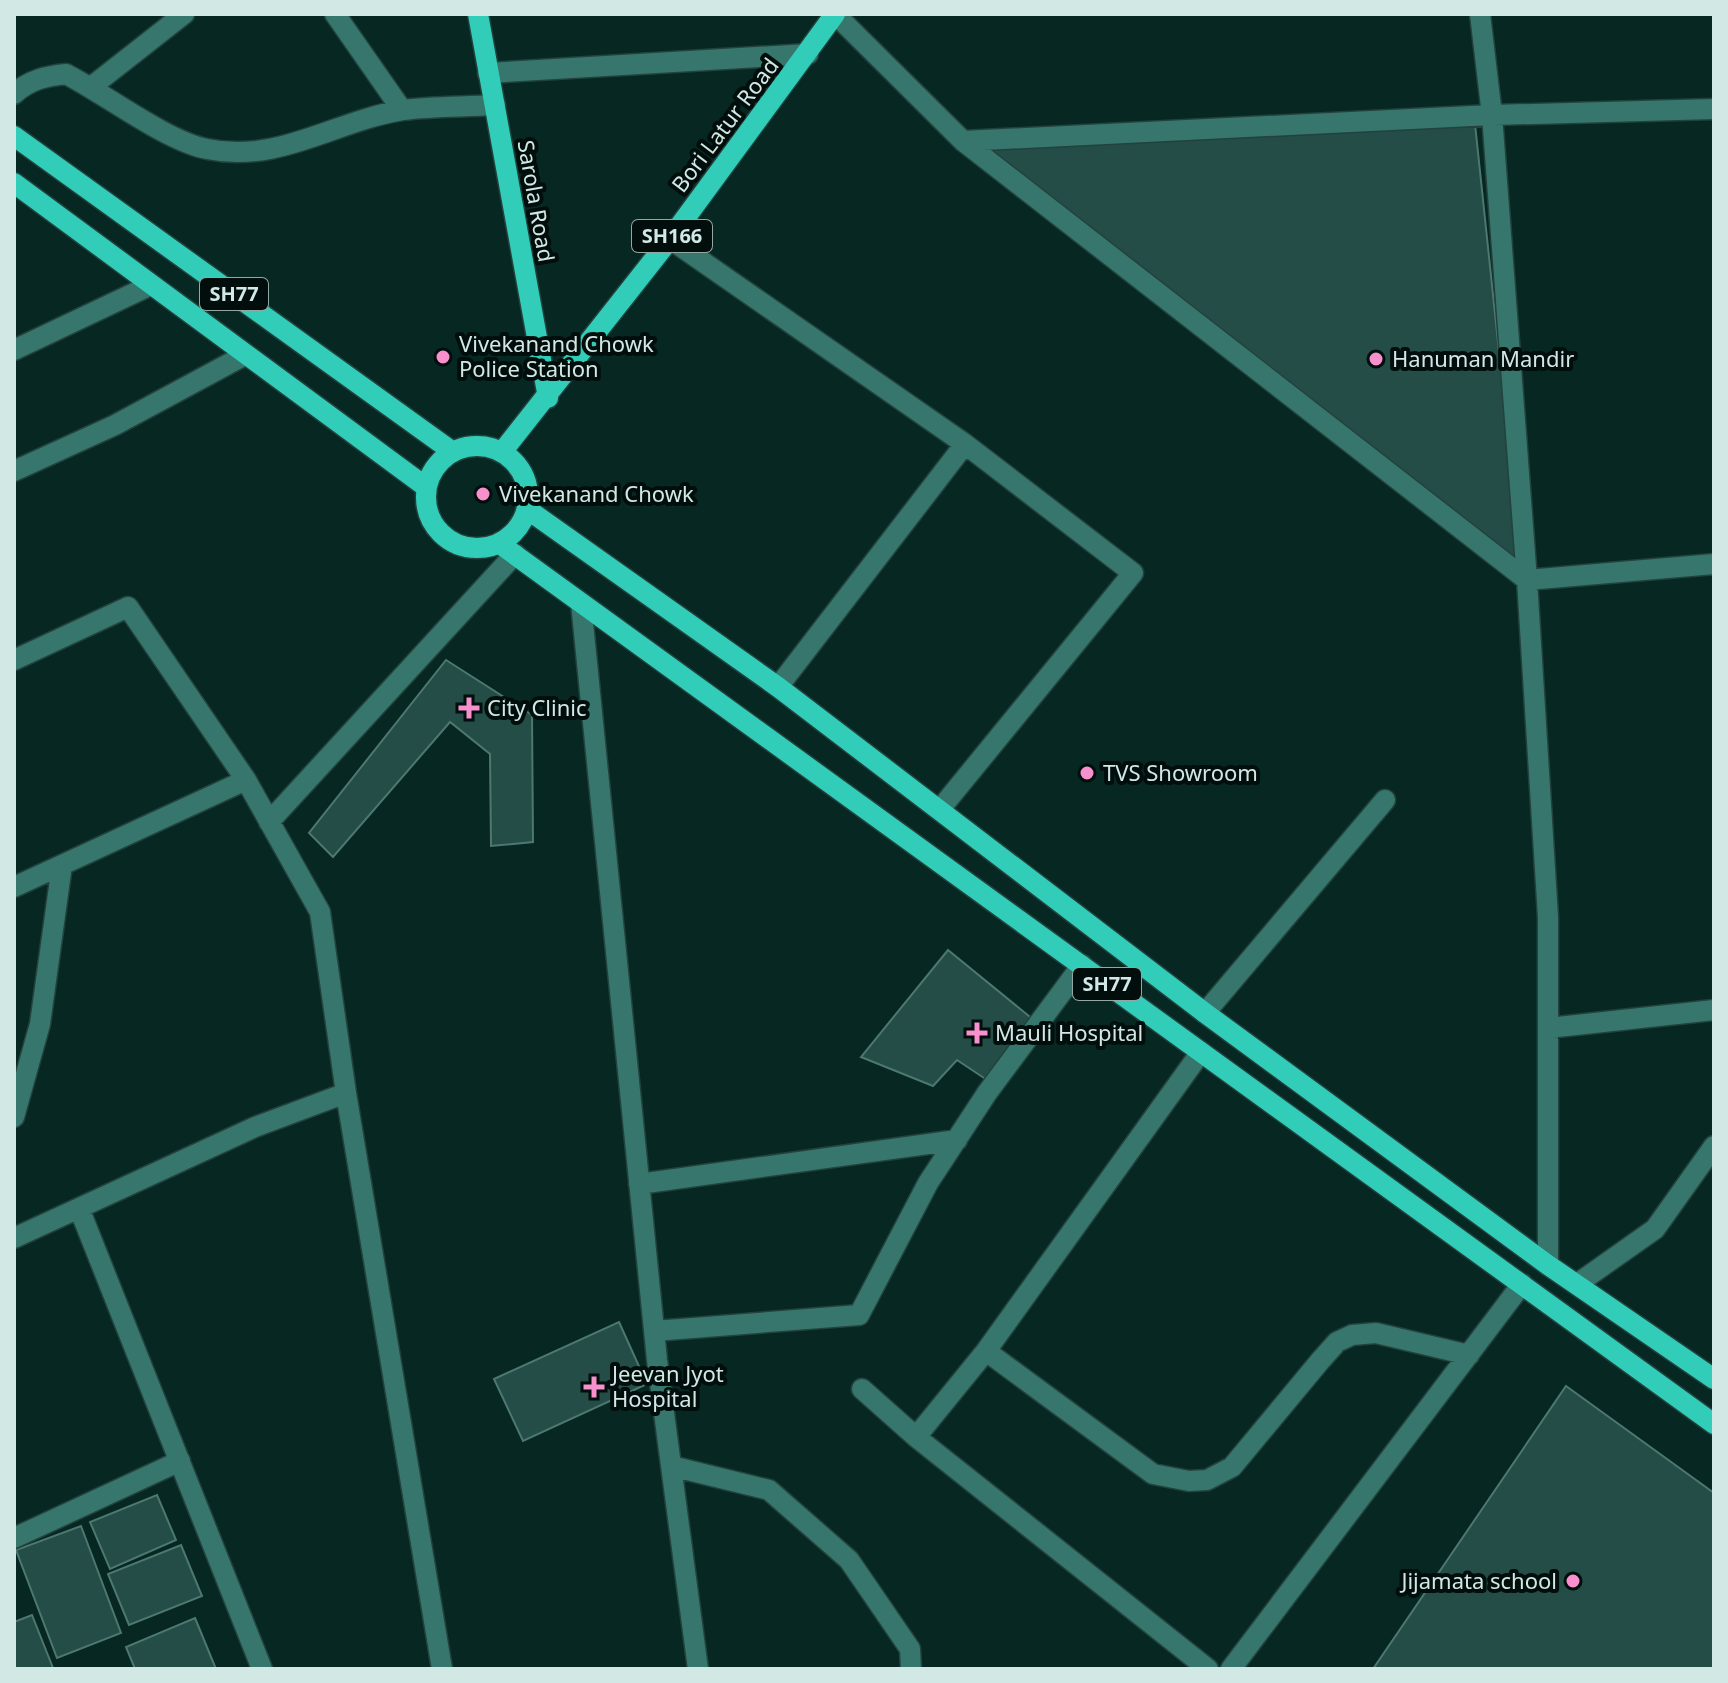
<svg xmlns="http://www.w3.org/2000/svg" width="1728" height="1683" viewBox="0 0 1728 1683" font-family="'Noto Sans',sans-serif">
	<rect width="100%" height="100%" fill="#062722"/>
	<path fill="#234d46" stroke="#4d7870" stroke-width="2" d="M 1475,124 L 1522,570 L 985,147 Z
		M 446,660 L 532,715 L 533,842 L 491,846 L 490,754 L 450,722 L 333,857 L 309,833 Z
		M 948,950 L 1035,1021 L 987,1080 L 957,1060 L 933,1086 L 861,1057 Z
		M 619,1322 L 647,1384 L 523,1441 L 494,1379 Z
		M 1566,1386 L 1714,1493 L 1714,1669 L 1373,1669 Z
		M 157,1495 L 176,1540 L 110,1569 L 90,1522 Z
		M 81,1526 L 121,1633 L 57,1658 L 16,1550 Z
		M 181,1545 L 202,1596 L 129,1625 L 108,1574 Z
		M 32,1615 L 53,1668 L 51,1669 L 14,1669 L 14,1622 Z
		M 195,1618 L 216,1669 L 135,1669 L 126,1647 Z"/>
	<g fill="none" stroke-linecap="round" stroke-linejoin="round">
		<g stroke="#23423d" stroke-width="23">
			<path id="minor" d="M 335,14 L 402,110
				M 835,14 L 963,141 L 1527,580 L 1548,917 L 1548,1265
				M 1480,14 L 1492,115 L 1714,109
				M 488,73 L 808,54
				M 91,87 L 184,14
				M 14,94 C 29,80 46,76 66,74 C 105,94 166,141 207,149 C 279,164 334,121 403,110 C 432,106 464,107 495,105
				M 963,141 L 1492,115 L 1527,580 L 1714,564
				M 670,239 L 965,444 L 778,687
				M 14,350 L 151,285
				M 14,471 L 115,425 L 245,355
				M 581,603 L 657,1360 L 698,1669
				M 14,660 L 128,607 L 246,780 L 14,887
				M 246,780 L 320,912 L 346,1093 L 442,1669
				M 941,808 L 1133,573 L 965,444
				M 269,822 L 515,554
				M 1205,1013 L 1385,800
				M 1548,1028 L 1714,1010
				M 14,1117 L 40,1024 L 62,865
				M 639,1184 L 957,1140
				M 79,1208 L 262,1669
				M 14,1238 L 255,1127 L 346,1093
				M 1577,1284 L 1655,1229 L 1714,1146
				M 654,1331 L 859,1315 L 928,1183 L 987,1093 L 1082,965
				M 986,1351 L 1153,1474 L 1189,1481 L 1207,1480 L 1232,1467 L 1320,1361 L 1337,1342 L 1352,1335 L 1376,1333 L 1469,1355
				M 862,1389 L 916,1437 L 1208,1669
				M 916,1437 L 986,1351 L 1201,1052
				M 671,1466 L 769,1490 L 849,1560 L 910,1649 L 911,1669
				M 14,1538 L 180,1461
				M 1231,1669 L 1522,1284"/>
		</g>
		<g stroke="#23423d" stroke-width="23">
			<path id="major" d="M 478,14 L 548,398
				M 14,136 L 453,452
				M 14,183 L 426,487
				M426 497a51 51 0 1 1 102 0a51 51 0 1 1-102 0Z
				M 502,452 L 670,239 L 835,14
				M 527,509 L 778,687 L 1205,1013 L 1548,1265 L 1714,1379
				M 500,544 L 1714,1424"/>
		</g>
		<use href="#minor" stroke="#37766c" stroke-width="20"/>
		<use href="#major" stroke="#32cdb8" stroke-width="20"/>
	</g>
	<g fill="#f790cd" stroke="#010e0b" stroke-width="3">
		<circle cx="443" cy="357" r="8"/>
		<circle cx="1376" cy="359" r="8"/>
		<circle cx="483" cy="494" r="8"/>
		<path d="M465 696h8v8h8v8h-8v8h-8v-8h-8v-8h8z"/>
		<circle cx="1087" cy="773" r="8"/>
		<path d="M973 1021h8v8h8v8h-8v8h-8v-8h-8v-8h8z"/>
		<path d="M590 1375h8v8h8v8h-8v8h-8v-8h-8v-8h8z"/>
		<circle cx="1573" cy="1581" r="8"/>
	</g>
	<g text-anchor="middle" stroke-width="8" stroke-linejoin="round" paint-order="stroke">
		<g fill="#010e0b" stroke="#93a7a3" stroke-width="2">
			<rect x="632" y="220" width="80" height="32" rx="6"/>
			<rect x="200" y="278" width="68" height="32" rx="6"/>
			<rect x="1073" y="968" width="68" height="32" rx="6"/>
		</g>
		<g font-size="20" font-weight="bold" fill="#d2e8e4">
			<text x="672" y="243">SH166</text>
			<text x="234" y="301">SH77</text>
			<text x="1107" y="991">SH77</text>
		</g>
		<g font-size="22" fill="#d2e8e4" stroke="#010e0b">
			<text transform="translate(725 125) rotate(-53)" y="8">Bori Latur Road</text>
			<text transform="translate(536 201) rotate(80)" y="8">Sarola Road</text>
		</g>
		<g font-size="22" fill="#d2e8e4" stroke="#010e0b" text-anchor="start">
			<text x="459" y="352">Vivekanand Chowk<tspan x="459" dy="25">Police Station</tspan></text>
			<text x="1392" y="367">Hanuman Mandir</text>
			<text x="499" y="502">Vivekanand Chowk</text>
			<text x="487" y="716">City Clinic</text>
			<text x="1103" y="781">TVS Showroom</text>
			<text x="995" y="1041">Mauli Hospital</text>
			<text x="612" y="1382">Jeevan Jyot<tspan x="612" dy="25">Hospital</tspan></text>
			<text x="1557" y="1589" text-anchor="end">Jijamata school</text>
		</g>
	</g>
	<rect width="1728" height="1683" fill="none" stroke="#d2e8e4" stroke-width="32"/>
</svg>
